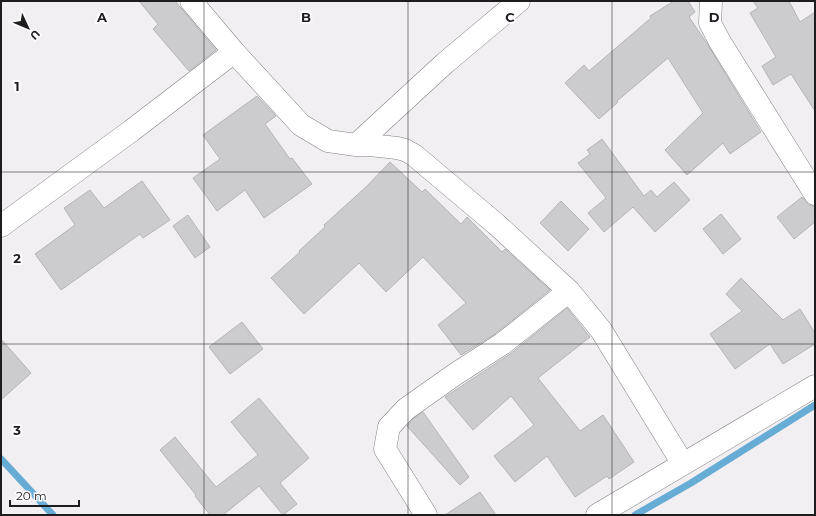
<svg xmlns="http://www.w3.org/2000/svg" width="816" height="516" viewBox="0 0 816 516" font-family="Montserrat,sans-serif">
	<rect width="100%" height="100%" fill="#f2eff2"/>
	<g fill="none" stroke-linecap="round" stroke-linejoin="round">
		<path stroke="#67acd4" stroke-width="7" d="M 1,459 L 53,515
			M 635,515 L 691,483 L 815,405"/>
	</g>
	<path fill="#cccbce" stroke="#b5b4b7" d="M 139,1 L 175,1 L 216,50 L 189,71 L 153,29 L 158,24 Z
		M 674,1 L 688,1 L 695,12 L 689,17 L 708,45 L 761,132 L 730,154 L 723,143 L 687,175 L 665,150 L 703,113 L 668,58 L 617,101 L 618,102 L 599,119 L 565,83 L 584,65 L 589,71 L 651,18 L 650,16 Z
		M 753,1 L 789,1 L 800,22 L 815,12 L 815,111 L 791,74 L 773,85 L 762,66 L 776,57 L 750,13 L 758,8 Z
		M 257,96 L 276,116 L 265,124 L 290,159 L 292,158 L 312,184 L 264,218 L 245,190 L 217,211 L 193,178 L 220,159 L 203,135 Z
		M 602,139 L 644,196 L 651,190 L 657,197 L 674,182 L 690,200 L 655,232 L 633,207 L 604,232 L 588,213 L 606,198 L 578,163 L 590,154 L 587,150 Z
		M 390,162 L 422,192 L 425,189 L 461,224 L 467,217 L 502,252 L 505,249 L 550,290 L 495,334 L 461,355 L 438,325 L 466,303 L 423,257 L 386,292 L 359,263 L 304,314 L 271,278 L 300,252 L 299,251 L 325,227 L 324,225 L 366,187 Z
		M 142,181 L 170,220 L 143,238 L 140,234 L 61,290 L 35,254 L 75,225 L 64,208 L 90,190 L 104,208 Z
		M 802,197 L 809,205 L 814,206 L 815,207 L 815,222 L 794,239 L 777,217 Z
		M 561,201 L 589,229 L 568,251 L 540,223 Z
		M 721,214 L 741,239 L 723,254 L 703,229 Z
		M 188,215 L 210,247 L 195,258 L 173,226 Z
		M 741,278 L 783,320 L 800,309 L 815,333 L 815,344 L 783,364 L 770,344 L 735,369 L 710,334 L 742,311 L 726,294 Z
		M 567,308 L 590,337 L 538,378 L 580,431 L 603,415 L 634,462 L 609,479 L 607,476 L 575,497 L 547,456 L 515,482 L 494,456 L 534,425 L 511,396 L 473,430 L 445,397 L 510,354 Z
		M 242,322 L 263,349 L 230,374 L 209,347 Z
		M 1,339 L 31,373 L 1,400 Z
		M 259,398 L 309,458 L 280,483 L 297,504 L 283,515 L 259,486 L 223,515 L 210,515 L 195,496 L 196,495 L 160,450 L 175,437 L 216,487 L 258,455 L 231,422 Z
		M 423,412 L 469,477 L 460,485 L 407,426 L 414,418 Z
		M 480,492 L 496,515 L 445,515 Z"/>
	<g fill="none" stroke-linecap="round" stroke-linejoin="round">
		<g stroke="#828083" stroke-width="23">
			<path id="minor" d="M 191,1 L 234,52 L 301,125 L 328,141 L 356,145 L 370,145 L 397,148 L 405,150 L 414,155 L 496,224 L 569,291 L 601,330 L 683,464
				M 711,1 L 710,23 L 720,42 L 815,194
				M 356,145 L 445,63 L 519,1
				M 1,226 L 131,131 L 234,52
				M 426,515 L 385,449 L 389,427 L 406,409 L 454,375 L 502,344 L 569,291
				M 597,515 L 815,386"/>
		</g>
		<use href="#minor" stroke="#fff" stroke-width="22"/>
	</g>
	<path fill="none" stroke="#1e1d1e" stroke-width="1" stroke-opacity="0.55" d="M 204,1 L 204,515M 408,1 L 408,515M 612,1 L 612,515M 1,172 L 815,172M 1,344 L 815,344"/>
	<g font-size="13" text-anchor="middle" font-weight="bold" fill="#1e1d1e" stroke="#fffdff" stroke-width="4" stroke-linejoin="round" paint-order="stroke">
		<text x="102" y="22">A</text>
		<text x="306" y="22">B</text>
		<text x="510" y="22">C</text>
		<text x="714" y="22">D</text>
		<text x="17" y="91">1</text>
		<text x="17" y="263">2</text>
		<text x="17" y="435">3</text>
	</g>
	<rect width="816" height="516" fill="none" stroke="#1e1d1e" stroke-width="4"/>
	<g transform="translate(28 28) rotate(134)" stroke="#fffdff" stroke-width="3" paint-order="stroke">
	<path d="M0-3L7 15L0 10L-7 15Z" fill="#1e1d1e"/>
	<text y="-6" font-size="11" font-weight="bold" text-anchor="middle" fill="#1e1d1e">U</text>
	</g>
	<path d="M10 500v6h69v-6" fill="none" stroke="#1e1d1e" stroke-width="2"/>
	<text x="16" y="500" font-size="12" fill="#1e1d1e" stroke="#fffdff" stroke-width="3" paint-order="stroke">20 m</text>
</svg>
